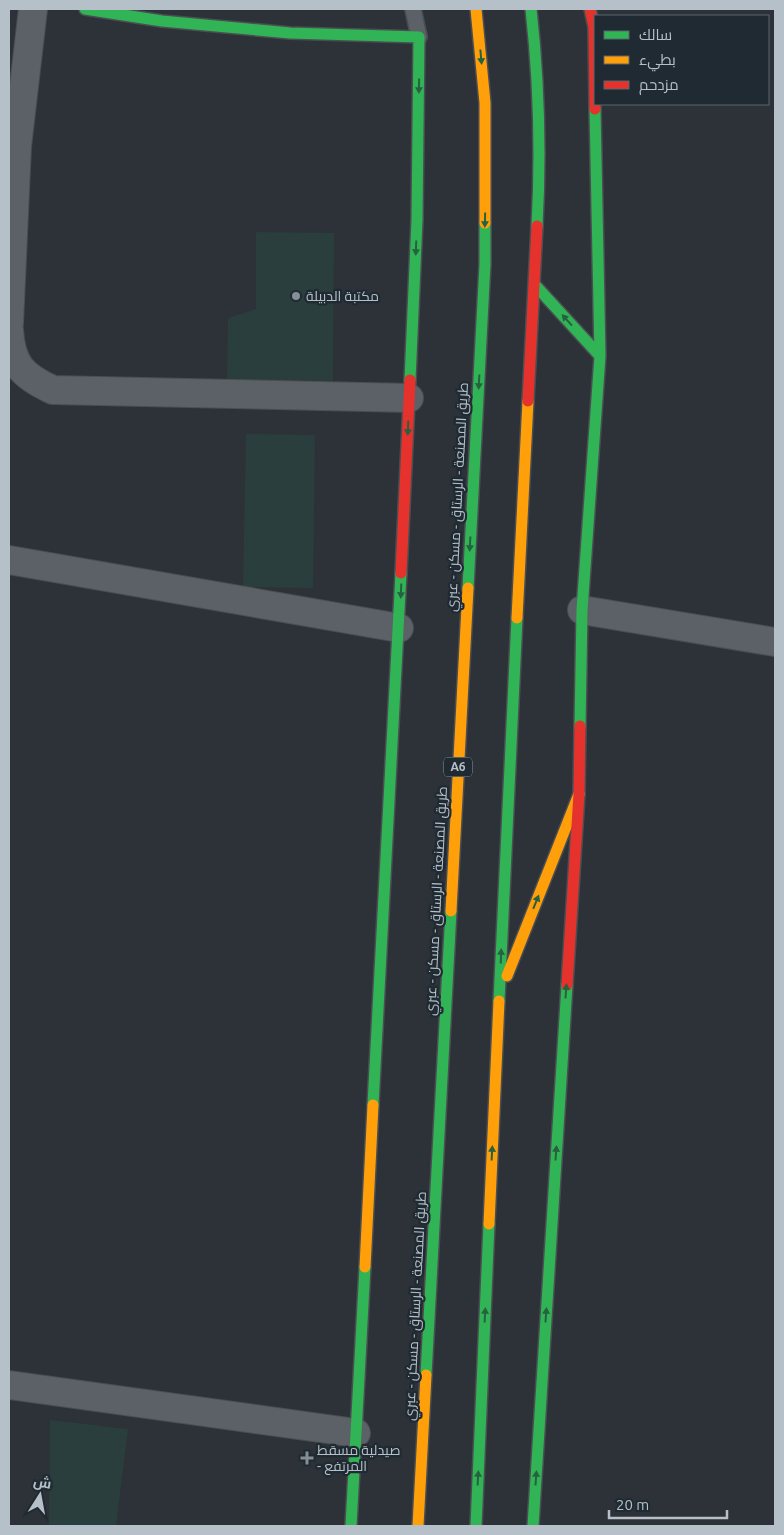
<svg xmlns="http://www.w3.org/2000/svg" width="784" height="1535" viewBox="0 0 784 1535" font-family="Ubuntu,Cairo,sans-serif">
	<rect width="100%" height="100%" fill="#2c3237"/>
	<path fill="#293e3d" d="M 256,232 L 334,233 L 333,381 L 227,380 L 228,318 L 256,309 Z
		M 246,434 L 315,435 L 313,588 L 243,587 Z
		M 50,1420 L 128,1429 L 116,1526 L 49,1526 Z"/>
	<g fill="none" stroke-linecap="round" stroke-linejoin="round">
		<g stroke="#4a4e52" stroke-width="18">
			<path id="lane" d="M 413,9 L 419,37"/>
		</g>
		<g stroke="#4a4e52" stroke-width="30">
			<path id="street" d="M 9,323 L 17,146 L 33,9
				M 9,330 C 11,364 22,376 53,390 L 409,398
				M 9,560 L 399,628
				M 582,610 L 775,642
				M 9,1385 L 356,1433"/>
		</g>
		<g stroke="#4a4e52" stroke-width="14">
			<path id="fast" d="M 85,9 L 162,21 L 290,33 L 419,37 L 417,220 L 410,380
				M 531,9 C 539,81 541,153 537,226
				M 535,285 L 600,356
				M 468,588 L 485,264 L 485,223
				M 580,726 L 582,610 L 600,356 L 595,109
				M 499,1001 L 517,618
				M 373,1105 L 401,573
				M 426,1375 L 451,911
				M 351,1526 L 365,1267
				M 476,1526 L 489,1224
				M 533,1526 L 567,985"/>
		</g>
		<g stroke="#4a4e52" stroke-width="14">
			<path id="slow" d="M 476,9 L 485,103 L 485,223
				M 517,618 L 528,401
				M 451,911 L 468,588
				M 507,976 L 579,794
				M 489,1224 L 499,1001
				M 365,1267 L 373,1105
				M 418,1526 L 426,1375"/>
		</g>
		<g stroke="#4a4e52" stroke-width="14">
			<path id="jam" d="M 590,9 L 594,27 L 595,109
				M 528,401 L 537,226
				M 401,573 L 410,380
				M 567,985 L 579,794 L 580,726"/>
		</g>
		<use href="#lane" stroke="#5b6166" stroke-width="15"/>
		<use href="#street" stroke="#5b6166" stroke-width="28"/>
		<use href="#fast" stroke="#30b455" stroke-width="11"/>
		<use href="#slow" stroke="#ff9f0a" stroke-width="11"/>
		<use href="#jam" stroke="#e5322d" stroke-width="11"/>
	</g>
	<defs><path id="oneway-solid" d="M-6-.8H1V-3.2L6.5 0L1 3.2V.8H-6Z" transform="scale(1.25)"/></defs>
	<g fill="#266140">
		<use href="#oneway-solid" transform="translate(481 57) rotate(85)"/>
		<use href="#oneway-solid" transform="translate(419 86) rotate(91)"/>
		<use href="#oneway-solid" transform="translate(485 220) rotate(91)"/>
		<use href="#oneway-solid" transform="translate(416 248) rotate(92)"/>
		<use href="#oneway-solid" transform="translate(567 320) rotate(-132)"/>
		<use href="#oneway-solid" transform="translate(479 382) rotate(93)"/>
		<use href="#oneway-solid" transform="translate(408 428) rotate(92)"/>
		<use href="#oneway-solid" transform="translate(470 544) rotate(93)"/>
		<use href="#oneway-solid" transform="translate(401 591) rotate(92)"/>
		<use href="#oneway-solid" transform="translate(536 902) rotate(-68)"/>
		<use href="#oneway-solid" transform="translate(501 956) rotate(-88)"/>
		<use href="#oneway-solid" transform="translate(566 991) rotate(-86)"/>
		<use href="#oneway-solid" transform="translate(492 1153) rotate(-87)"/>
		<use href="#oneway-solid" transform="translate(556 1153) rotate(-86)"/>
		<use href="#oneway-solid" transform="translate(485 1315) rotate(-87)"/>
		<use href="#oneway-solid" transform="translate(546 1315) rotate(-86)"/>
		<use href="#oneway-solid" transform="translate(478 1478) rotate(-87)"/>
		<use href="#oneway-solid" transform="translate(536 1478) rotate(-86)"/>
	</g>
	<g fill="#868e95" stroke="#1f2a32" stroke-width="2">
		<circle cx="296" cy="296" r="5"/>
		<path d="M304.5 1450.5h5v5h5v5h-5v5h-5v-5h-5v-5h5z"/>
	</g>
	<g text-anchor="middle" stroke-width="4.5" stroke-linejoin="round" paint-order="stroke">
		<rect fill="#1f2a32" stroke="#89939b" stroke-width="1" x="444" y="757.5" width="28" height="19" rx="4"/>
		<g font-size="12" font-weight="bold" fill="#b6c0c8">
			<text x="458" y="771">A6</text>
		</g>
		<g font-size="14" fill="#b6c0c8" stroke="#1f2a32" text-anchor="start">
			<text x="306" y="301">مكتبة الدبيلة</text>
			<text x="317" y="1455">صيدلية مسقط<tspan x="317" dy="16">- المرتفع</tspan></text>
		</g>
		<g font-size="14" fill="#b6c0c8" stroke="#1f2a32">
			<text transform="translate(457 497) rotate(-87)" y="5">طريق المصنعة - الرستاق - مسكن - عبري</text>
			<text transform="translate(436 901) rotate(-87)" y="5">طريق المصنعة - الرستاق - مسكن - عبري</text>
			<text transform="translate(415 1306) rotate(-87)" y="5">طريق المصنعة - الرستاق - مسكن - عبري</text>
		</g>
	</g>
	<rect width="784" height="1535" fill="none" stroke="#b6c0c8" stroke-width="20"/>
	<rect x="594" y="15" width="175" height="90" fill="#1f2a32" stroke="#5b666e"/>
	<rect x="604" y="31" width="25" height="8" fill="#30b455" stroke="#5b666e"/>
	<text x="639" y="40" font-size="15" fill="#b6c0c8">سالك</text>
	<rect x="604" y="56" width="25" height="8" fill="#ff9f0a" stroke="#5b666e"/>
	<text x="639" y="65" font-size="15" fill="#b6c0c8">بطيء</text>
	<rect x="604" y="81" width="25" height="8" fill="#e5322d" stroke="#5b666e"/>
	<text x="639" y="90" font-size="15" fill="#b6c0c8">مزدحم</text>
	<g transform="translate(40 1495) rotate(11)" stroke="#1f2a32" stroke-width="4" paint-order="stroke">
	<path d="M0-4L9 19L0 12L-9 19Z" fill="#b6c0c8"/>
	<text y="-8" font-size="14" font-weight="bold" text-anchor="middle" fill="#b6c0c8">ش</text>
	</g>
	<path d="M609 1510v8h118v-8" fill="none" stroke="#b6c0c8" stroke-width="2.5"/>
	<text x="616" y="1510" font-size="15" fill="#b6c0c8" stroke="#1f2a32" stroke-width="4" paint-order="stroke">20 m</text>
</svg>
